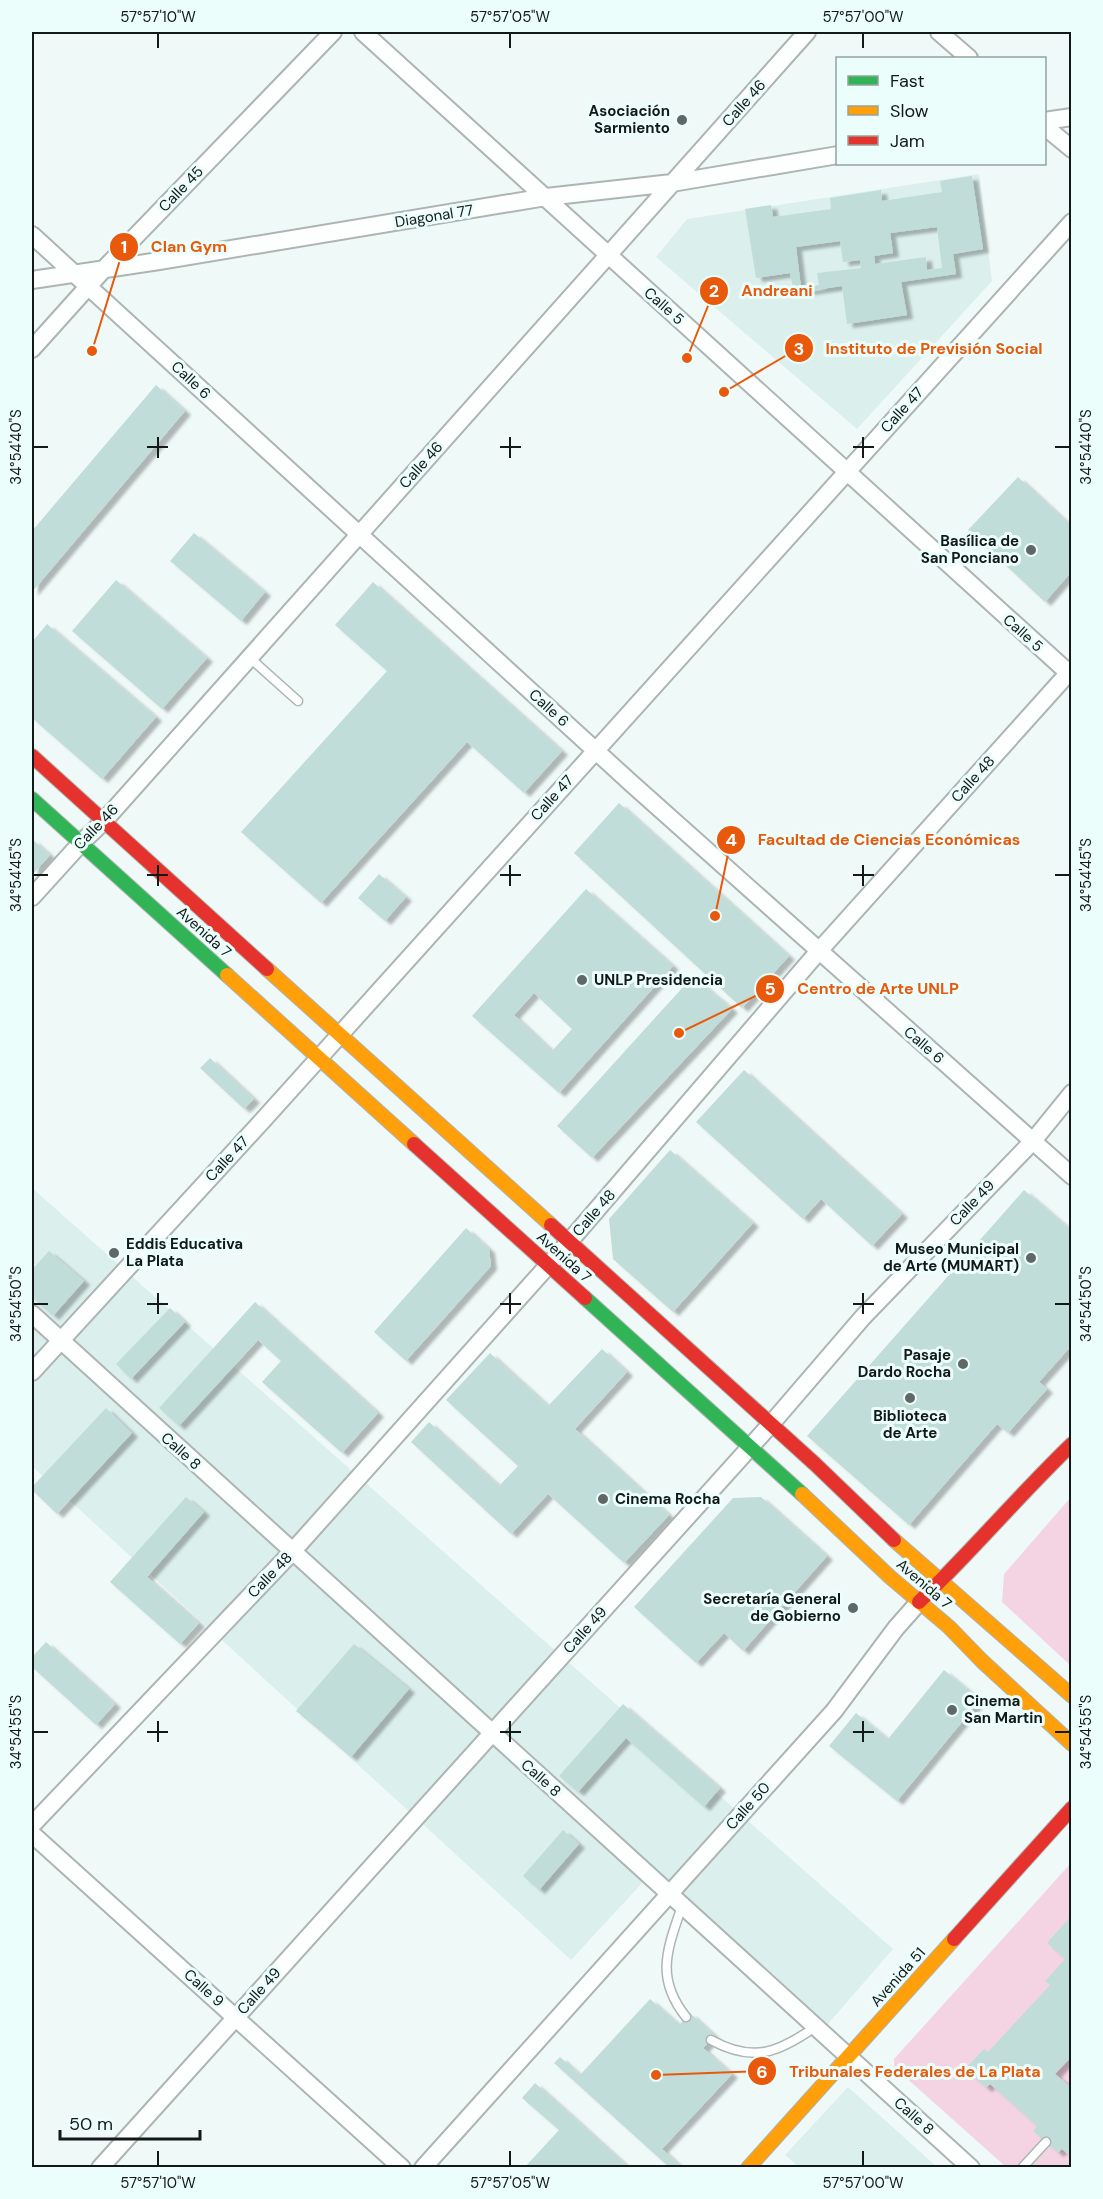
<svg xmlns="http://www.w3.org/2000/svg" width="1103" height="2199" viewBox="0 0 1103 2199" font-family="'DM Sans',sans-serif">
	<defs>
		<filter id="shadow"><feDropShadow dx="6" dy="4" stdDeviation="1.5" flood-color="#0004"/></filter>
	</defs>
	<rect width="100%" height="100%" fill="#effaf8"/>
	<path fill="#dbefec" d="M 979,174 L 992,281 L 857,429 L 656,257 L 687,219 Z
		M 32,1188 L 893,1949 L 827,2025 L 656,1868 L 571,1960 L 32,1466 Z
		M 848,2087 L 937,2167 L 799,2167 L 785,2155 Z"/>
	<path fill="#f4d4e3" d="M 1071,1497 L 1071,1666 L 1002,1602 L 1004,1574 Z
		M 1071,1863 L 1071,2167 L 1006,2167 L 894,2067 L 894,2059 Z"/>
	<path fill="#c1ddd9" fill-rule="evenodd" filter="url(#shadow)" d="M 972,176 L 983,249 L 953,254 L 956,274 L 901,282 L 907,315 L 847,324 L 842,286 L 794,293 L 790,273 L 756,278 L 745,209 L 771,205 L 773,217 L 831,209 L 830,198 L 881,190 L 882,201 L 942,192 L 940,181 ZM 937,227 L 942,268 L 927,270 L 926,257 L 875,264 L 874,256 L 893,253 L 890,233 ZM 840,241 L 843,262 L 860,260 L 861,268 L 817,273 L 819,285 L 801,288 L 796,247 Z
		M 156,385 L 185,411 L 32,592 L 32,531 Z
		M 1018,477 L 1072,527 L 1072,571 L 1045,602 L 968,530 Z
		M 194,533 L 265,592 L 241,621 L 170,561 Z
		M 116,580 L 207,658 L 162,709 L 72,631 Z
		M 373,582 L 562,751 L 524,793 L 467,742 L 321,903 L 241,832 L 387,671 L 335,625 Z
		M 47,624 L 156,717 L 102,779 L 32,718 L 32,642 Z
		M 619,803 L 789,956 L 742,1008 L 574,853 Z
		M 32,839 L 50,855 L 32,875 Z
		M 379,874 L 406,897 L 385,921 L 358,898 Z
		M 586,889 L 673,966 L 559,1093 L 472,1016 ZM 534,993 L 572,1029 L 552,1051 L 514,1015 Z
		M 693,976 L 732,1009 L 592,1158 L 557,1126 Z
		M 210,1058 L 254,1099 L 244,1109 L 200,1068 Z
		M 744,1070 L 902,1214 L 872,1246 L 821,1199 L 803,1219 L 696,1122 Z
		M 670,1150 L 753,1223 L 673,1312 L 613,1259 L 609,1219 Z
		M 1024,1190 L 1072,1231 L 1072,1345 L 1039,1382 L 1047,1389 L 1008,1433 L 997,1424 L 909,1525 L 807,1436 Z
		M 466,1228 L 489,1249 L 491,1266 L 406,1361 L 374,1332 Z
		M 49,1251 L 84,1281 L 53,1316 L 32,1297 L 32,1270 Z
		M 255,1302 L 378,1413 L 342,1453 L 262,1382 L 281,1361 L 258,1340 L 179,1426 L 159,1408 Z
		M 170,1308 L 185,1322 L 131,1379 L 116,1364 Z
		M 602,1349 L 627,1372 L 575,1429 L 669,1515 L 624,1563 L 548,1494 L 511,1534 L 411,1442 L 429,1422 L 499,1486 L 518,1466 L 446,1400 L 490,1353 L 548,1406 Z
		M 106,1408 L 132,1433 L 57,1514 L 32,1490 L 32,1487 Z
		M 186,1497 L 204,1512 L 147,1577 L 199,1623 L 180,1644 L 110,1582 Z
		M 761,1497 L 827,1556 L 743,1651 L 724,1633 L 696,1663 L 634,1607 L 733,1498 Z
		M 46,1642 L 115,1704 L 96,1725 L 32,1667 L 32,1657 Z
		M 354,1644 L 409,1689 L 351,1757 L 296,1711 Z
		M 944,1670 L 980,1700 L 897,1801 L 829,1746 L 856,1713 L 888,1739 Z
		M 623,1704 L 720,1788 L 704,1807 L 626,1738 L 578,1792 L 559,1776 Z
		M 563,1830 L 579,1844 L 539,1890 L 523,1876 Z
		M 1072,1915 L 1072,2056 L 1055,2074 L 1072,2088 L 1072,2158 L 1062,2149 L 1058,2153 L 1033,2131 L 1037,2126 L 990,2084 L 986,2088 L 965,2069 L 984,2049 L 988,2052 L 1050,1985 L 1045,1981 L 1065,1959 L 1047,1943 Z
		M 650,1999 L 679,2025 L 690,2013 L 715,2036 L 703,2048 L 732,2074 L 662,2149 L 682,2168 L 670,2168 L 554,2063 L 560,2057 L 580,2075 Z
		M 535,2083 L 573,2117 L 629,2168 L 524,2168 L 559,2130 L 522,2098 Z"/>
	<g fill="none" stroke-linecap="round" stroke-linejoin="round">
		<g stroke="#adb5b3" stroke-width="11">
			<path id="lane" d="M 250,658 L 298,701
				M 682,1906 C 667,1950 655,1978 686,2017
				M 711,2040 C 753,2063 778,2053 815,2027
				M 1022,2168 L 1046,2142"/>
		</g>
		<g stroke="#adb5b3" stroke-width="20">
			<path id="street" d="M 363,32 L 1072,676
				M 939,32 L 969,58
				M 1044,121 L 1072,117
				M 1044,126 L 1072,149
				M 32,235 L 631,783 L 1072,1176
				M 32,280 L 159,261 L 546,197 L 672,183 L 838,155
				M 32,349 L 103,270 L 333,32
				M 32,897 L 81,843 L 104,821 L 807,32
				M 32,1314 L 971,2168
				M 32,1372 L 264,1119 L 1072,222
				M 32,1825 L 292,1552 L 569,1242 L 818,952 L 1072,669
				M 32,1834 L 402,2168
				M 100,2168 L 771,1424 L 863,1317 L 1033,1141 L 1072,1093
				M 423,2168 L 834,1711 L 896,1628 L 919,1602"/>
		</g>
		<g stroke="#adb5b3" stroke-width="16">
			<path id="fast" d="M 32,799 L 227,975
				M 585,1298 L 802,1494"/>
		</g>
		<g stroke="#adb5b3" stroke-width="16">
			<path id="slow" d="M 267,969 L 551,1225
				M 227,975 L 414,1144
				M 802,1494 L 890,1577 L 949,1627 L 982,1661 L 1072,1744
				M 894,1540 L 1072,1696
				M 748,2168 L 954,1939"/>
		</g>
		<g stroke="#adb5b3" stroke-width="16">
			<path id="jam" d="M 32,756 L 267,969
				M 414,1144 L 585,1298
				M 551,1225 L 815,1464 L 894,1540
				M 919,1602 C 972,1551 1019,1495 1072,1444
				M 954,1939 L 1072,1808"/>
		</g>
		<use href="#lane" stroke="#fdfefe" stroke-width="8"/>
		<use href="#street" stroke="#fdfefe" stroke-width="16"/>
		<use href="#fast" stroke="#30b455" stroke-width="14"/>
		<use href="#slow" stroke="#ff9f0a" stroke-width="14"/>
		<use href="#jam" stroke="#e5322d" stroke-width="14"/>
	</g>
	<path fill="none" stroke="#121918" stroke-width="2" d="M 158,33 L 158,48M 510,33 L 510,48M 863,33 L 863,48M 158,437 L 158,458M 510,437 L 510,458M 863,437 L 863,458M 33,447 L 48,447M 147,447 L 168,447M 500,447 L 521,447M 853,447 L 874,447M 1055,447 L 1070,447M 158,865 L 158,886M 510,865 L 510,886M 863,865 L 863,886M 33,875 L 48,875M 147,875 L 168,875M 500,875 L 521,875M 853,875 L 874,875M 1055,875 L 1070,875M 158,1293 L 158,1314M 510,1293 L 510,1314M 863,1293 L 863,1314M 33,1304 L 48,1304M 147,1304 L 168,1304M 500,1304 L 521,1304M 853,1304 L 874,1304M 1055,1304 L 1070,1304M 158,1721 L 158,1742M 510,1721 L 510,1742M 863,1721 L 863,1742M 33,1732 L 48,1732M 147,1732 L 168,1732M 500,1732 L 521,1732M 853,1732 L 874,1732M 1055,1732 L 1070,1732M 158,2151 L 158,2166M 510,2151 L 510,2166M 863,2151 L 863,2166"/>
	<g fill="#5f6866" stroke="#ebfefb" stroke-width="2">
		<circle cx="682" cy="120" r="6"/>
		<circle cx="1031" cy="550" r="6"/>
		<circle cx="582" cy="980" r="6"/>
		<circle cx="114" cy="1253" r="6"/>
		<circle cx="1031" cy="1258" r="6"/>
		<circle cx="963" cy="1364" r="6"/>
		<circle cx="910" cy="1398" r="6"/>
		<circle cx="603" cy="1499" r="6"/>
		<circle cx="853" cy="1608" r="6"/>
		<circle cx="952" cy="1710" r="6"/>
	</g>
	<g text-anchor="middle" stroke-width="6" stroke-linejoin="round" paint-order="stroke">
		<g font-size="15" fill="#121918" stroke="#ebfefb">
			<text transform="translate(744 103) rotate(-48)" y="5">Calle 46</text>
			<text transform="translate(181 189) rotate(-46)" y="5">Calle 45</text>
			<text transform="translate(434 216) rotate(-9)" y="5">Diagonal 77</text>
			<text transform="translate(664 306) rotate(42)" y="5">Calle 5</text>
			<text transform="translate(191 380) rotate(43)" y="5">Calle 6</text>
			<text transform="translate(902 410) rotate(-48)" y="5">Calle 47</text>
			<text transform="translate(421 465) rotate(-48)" y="5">Calle 46</text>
			<text transform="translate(1023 633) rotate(42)" y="5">Calle 5</text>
			<text transform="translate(549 708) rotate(42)" y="5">Calle 6</text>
			<text transform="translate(973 779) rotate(-48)" y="5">Calle 48</text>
			<text transform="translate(552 798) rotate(-48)" y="5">Calle 47</text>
			<text transform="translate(96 827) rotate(-46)" y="5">Calle 46</text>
			<text transform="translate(204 932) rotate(42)" y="5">Avenida 7</text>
			<text transform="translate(924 1045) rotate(41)" y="5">Calle 6</text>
			<text transform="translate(227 1159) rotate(-47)" y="5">Calle 47</text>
			<text transform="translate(972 1203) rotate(-46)" y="5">Calle 49</text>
			<text transform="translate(594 1213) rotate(-49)" y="5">Calle 48</text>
			<text transform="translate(564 1257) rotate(42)" y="5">Avenida 7</text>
			<text transform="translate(181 1451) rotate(42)" y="5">Calle 8</text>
			<text transform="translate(270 1575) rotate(-46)" y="5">Calle 48</text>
			<text transform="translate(924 1584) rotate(41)" y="5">Avenida 7</text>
			<text transform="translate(585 1630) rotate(-48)" y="5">Calle 49</text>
			<text transform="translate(541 1778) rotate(42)" y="5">Calle 8</text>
			<text transform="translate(748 1806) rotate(-48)" y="5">Calle 50</text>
			<text transform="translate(898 1977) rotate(-48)" y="5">Avenida 51</text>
			<text transform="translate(204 1988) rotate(42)" y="5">Calle 9</text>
			<text transform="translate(259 1991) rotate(-48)" y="5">Calle 49</text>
			<text transform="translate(914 2116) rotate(42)" y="5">Calle 8</text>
		</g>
		<g font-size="15" font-weight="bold" fill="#121918" stroke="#ebfefb" text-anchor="end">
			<text x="670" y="116">Asociación<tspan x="670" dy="17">Sarmiento</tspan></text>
			<text x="1019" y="546">Basílica de<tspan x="1019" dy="17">San Ponciano</tspan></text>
			<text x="594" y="985" text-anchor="start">UNLP Presidencia</text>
			<text x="126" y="1249" text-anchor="start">Eddis Educativa<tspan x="126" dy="17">La Plata</tspan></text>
			<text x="1019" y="1254">Museo Municipal<tspan x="1019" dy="17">de Arte (MUMART)</tspan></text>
			<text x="951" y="1360">Pasaje<tspan x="951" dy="17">Dardo Rocha</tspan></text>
			<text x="910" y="1421" text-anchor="middle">Biblioteca<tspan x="910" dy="17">de Arte</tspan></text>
			<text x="615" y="1504" text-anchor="start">Cinema Rocha</text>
			<text x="841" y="1604">Secretaría General<tspan x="841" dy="17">de Gobierno</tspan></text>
			<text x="964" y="1706" text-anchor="start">Cinema<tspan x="964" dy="17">San Martin</tspan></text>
		</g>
	</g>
	<path fill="none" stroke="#e8590c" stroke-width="2" d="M92 351L124 247M687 358L714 291M724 392L799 348M715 916L731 840M679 1033L770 989M656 2075L762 2071"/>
	<g fill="#e8590c" stroke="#ebfefb" stroke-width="2">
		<circle cx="92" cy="351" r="6"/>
		<circle cx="687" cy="358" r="6"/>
		<circle cx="724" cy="392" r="6"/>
		<circle cx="715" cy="916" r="6"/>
		<circle cx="679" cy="1033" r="6"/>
		<circle cx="656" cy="2075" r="6"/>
		<circle cx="124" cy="247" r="15"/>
		<circle cx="714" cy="291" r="15"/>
		<circle cx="799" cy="348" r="15"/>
		<circle cx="731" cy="840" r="15"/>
		<circle cx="770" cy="989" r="15"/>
		<circle cx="762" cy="2071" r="15"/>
	</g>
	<g font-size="18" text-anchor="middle" font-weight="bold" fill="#fff">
		<text x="124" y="253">1</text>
		<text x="714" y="297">2</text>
		<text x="799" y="355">3</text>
		<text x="731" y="846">4</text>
		<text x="770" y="995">5</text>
		<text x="762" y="2078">6</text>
	</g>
	<g font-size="16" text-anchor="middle" font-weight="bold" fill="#e8590c" stroke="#ebfefb" stroke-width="6" stroke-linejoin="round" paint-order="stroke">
		<text x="189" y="252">Clan Gym</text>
		<text x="777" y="296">Andreani</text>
		<text x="934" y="354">Instituto de Previsión Social</text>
		<text x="889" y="845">Facultad de Ciencias Económicas</text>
		<text x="878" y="994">Centro de Arte UNLP</text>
		<text x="915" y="2077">Tribunales Federales de La Plata</text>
	</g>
	<rect width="1103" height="2199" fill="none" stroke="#ebfefb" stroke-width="66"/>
	<rect x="836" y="57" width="210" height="108" fill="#ebfefb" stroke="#94a2a0" stroke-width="1.5"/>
	<rect x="848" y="76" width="30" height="9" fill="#30b455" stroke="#94a2a0" stroke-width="1.5"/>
	<text x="890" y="87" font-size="18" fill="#121918">Fast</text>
	<rect x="848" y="106" width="30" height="9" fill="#ff9f0a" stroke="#94a2a0" stroke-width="1.5"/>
	<text x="890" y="117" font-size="18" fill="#121918">Slow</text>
	<rect x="848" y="136" width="30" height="9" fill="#e5322d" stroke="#94a2a0" stroke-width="1.5"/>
	<text x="890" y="147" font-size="18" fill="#121918">Jam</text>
	<path d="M60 2130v9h140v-9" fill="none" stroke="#121918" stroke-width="3"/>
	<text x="69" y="2130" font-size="18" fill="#121918" stroke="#ebfefb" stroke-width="4.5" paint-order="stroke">50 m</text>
	<rect x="33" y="33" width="1037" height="2133" fill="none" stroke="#121918" stroke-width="2"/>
	<g font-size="15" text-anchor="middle" fill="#121918">
		<text x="158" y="22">57°57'10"W</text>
		<text x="510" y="22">57°57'05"W</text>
		<text x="863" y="22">57°57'00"W</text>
		<text transform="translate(16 447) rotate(-90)" y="5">34°54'40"S</text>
		<text transform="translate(1086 447) rotate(-90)" y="5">34°54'40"S</text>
		<text transform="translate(16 875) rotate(-90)" y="5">34°54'45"S</text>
		<text transform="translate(1086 875) rotate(-90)" y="5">34°54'45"S</text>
		<text transform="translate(16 1304) rotate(-90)" y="5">34°54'50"S</text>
		<text transform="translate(1086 1304) rotate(-90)" y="5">34°54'50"S</text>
		<text transform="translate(16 1732) rotate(-90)" y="5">34°54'55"S</text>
		<text transform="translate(1086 1732) rotate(-90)" y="5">34°54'55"S</text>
		<text x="158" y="2188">57°57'10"W</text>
		<text x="510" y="2188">57°57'05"W</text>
		<text x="863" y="2188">57°57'00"W</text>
	</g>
</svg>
